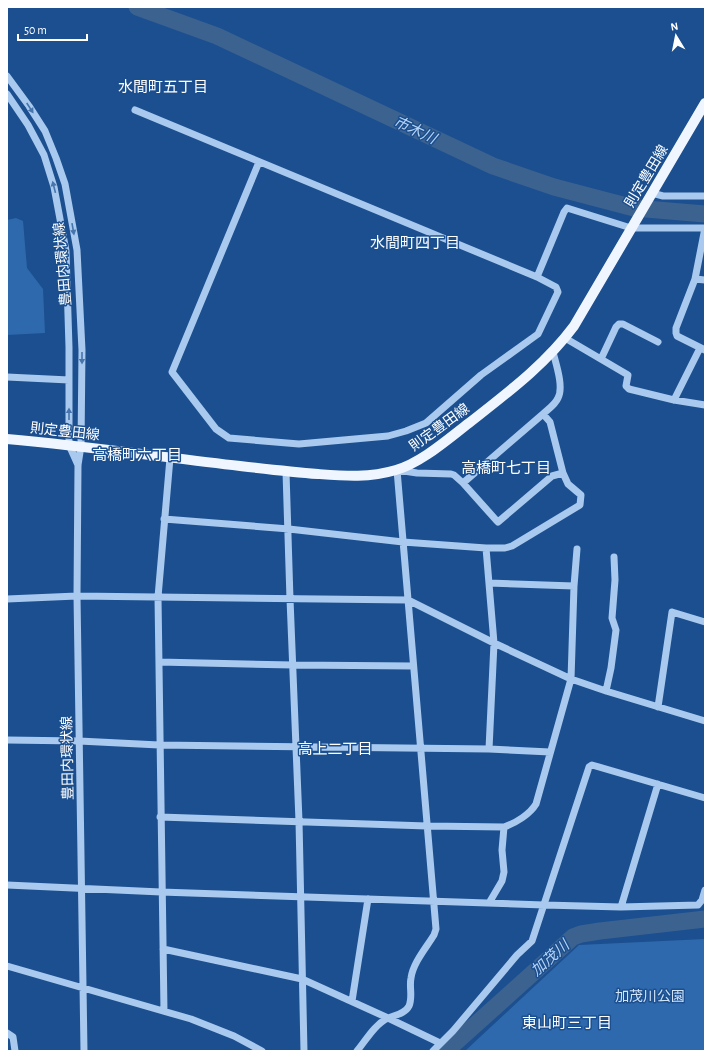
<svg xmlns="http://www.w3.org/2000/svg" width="712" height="1058" viewBox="0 0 712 1058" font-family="'Alegreya Sans','Noto Sans JP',sans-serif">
	<rect width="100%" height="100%" fill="#1b4f8f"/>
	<path fill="#2e69ad" d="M 16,218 L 23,221 L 27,268 L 43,289 L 45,333 L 7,335 L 7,220 Z
		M 705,939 L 705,1051 L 465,1051 L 579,945 Z"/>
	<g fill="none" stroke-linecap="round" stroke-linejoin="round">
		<path stroke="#3c6290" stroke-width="17" d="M 137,7 L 217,36 L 493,166 L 554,187 L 634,208 L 705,214
			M 446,1051 L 573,937 L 581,934 L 600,931 L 705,919"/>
		<path stroke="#a9c9ee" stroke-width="7" d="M 7,76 L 29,106 L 45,131 L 56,158 L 65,184 L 77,250 L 82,350 L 81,446 L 78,465 L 77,596 L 84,1051
			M 7,94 L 28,125 L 44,155 L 54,187 L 66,251 L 69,347 L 69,445 L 78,465
			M 135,110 L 537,277 L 556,287 L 558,292 L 538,334 L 481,375 L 426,423 L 406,431 L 388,436 L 299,444 L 229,438 L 216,429 L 172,372 L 259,162
			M 652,193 L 663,196 L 705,196
			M 537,277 L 564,212 L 567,208 L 631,228 L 705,228 L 695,279 L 676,328 L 676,333 L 677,336 L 705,350
			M 695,279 L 705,280
			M 565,338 L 628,375 L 626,386 L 629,389 L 674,400 L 705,405
			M 601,359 L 616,327 L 619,324 L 623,324 L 658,342
			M 7,377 L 69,380
			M 674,400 L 700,348
			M 543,414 L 463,483 L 496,520 L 498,522 L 552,476 L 563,473
			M 286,472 L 290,599 L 299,821 L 304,1051
			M 164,519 L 289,529 L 403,542 L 486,548 L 494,643 L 489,749
			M 486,548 L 505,548 L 512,546 L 580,505 L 581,495 L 568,484 L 563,473 L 550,422 L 543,414 C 548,409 555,405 558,398 C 564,387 556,364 553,352
			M 574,586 L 577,549
			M 7,599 L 77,596 L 408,600 L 494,643 L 571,679 L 606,691 L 705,721
			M 159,662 L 293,665 L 413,666
			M 606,691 L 611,668 L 616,630 L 612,618 L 615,580 L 614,557
			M 658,707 L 672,612 L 705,622
			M 7,740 L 79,741 L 159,745 L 489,749 L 550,752
			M 160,817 L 427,826 L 504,827 C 516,823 530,814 536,804 L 571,679 L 574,586 L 489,583
			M 7,885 L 161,892 L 544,905 L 621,907 L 698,905 L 702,900 L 705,890
			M 489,903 L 502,881 L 504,872 L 502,850 L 504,827
			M 621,907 L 658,784
			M 163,949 L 302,979 L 388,1018 L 440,1043
			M 7,966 L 191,1019 L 234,1036 L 262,1051
			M 352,1001 L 368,899
			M 164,1011 L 158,597 L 170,458
			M 7,1033 L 13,1037 L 15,1051
			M 357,1051 C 366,1040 375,1024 388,1018 C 395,1015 405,1014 409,1006 C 413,997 409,987 411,978 C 413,963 426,948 434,935 L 436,929 L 397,470 L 417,473 L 451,474 L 454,475 L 463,483
			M 433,1051 L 453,1031 L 517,955 L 532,941 L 589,767 L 592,765 L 705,798"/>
		<path stroke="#f0f6ff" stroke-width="10" d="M 7,439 C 85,446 162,457 240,466 C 266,469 292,472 318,474 C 345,476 369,478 396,470 C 421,463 448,439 469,423 C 507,393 545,365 574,326 L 705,103"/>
	</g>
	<defs><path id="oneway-solid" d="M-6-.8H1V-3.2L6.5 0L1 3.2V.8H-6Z"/></defs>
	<g fill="#4674ac">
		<use href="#oneway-solid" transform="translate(30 108) rotate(57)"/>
		<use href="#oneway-solid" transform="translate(54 187) rotate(-104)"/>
		<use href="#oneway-solid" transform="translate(73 229) rotate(80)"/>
		<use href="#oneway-solid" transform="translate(82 358) rotate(90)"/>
		<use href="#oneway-solid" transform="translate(69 414) rotate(-90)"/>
	</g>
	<g text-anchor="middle" stroke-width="3" stroke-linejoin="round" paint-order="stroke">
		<g font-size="14" fill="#fff" stroke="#1b4f8f">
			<text transform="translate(646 176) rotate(-59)" y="5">則定豊田線</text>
			<text transform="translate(62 264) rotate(-95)" y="5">豊田内環状線</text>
			<text transform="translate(439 427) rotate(-36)" y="5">則定豊田線</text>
			<text transform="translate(65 431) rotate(6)" y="5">則定豊田線</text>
			<text transform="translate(67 758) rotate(-91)" y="5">豊田内環状線</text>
		</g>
		<g font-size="14" fill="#cfe3fa" stroke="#1b4f8f">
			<text x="650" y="1001">加茂川公園</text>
		</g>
		<g font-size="15" fill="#fff" stroke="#1b4f8f">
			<text x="163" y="92">水間町五丁目</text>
			<text x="415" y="248">水間町四丁目</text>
			<text x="137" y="460">高橋町六丁目</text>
			<text x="506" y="473">高橋町七丁目</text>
			<text x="335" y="754">高上二丁目</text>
			<text x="567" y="1028">東山町三丁目</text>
		</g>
		<g font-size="15" font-style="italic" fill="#b5d3f5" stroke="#1b4f8f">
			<text transform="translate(415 130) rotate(25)" y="5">市木川</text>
			<text transform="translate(550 958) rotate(-42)" y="5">加茂川</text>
		</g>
	</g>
	<rect width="712" height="1058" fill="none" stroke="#ffffff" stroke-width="16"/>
	<g transform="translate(676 36) rotate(350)" stroke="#1b4f8f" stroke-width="3" paint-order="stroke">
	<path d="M0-3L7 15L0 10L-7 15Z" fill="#ffffff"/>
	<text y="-6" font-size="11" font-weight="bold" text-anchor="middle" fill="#ffffff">N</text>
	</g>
	<path d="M18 34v6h69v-6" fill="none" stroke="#ffffff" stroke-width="2"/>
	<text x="24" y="34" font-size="12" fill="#ffffff" stroke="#1b4f8f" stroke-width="3" paint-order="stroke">50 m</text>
</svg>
